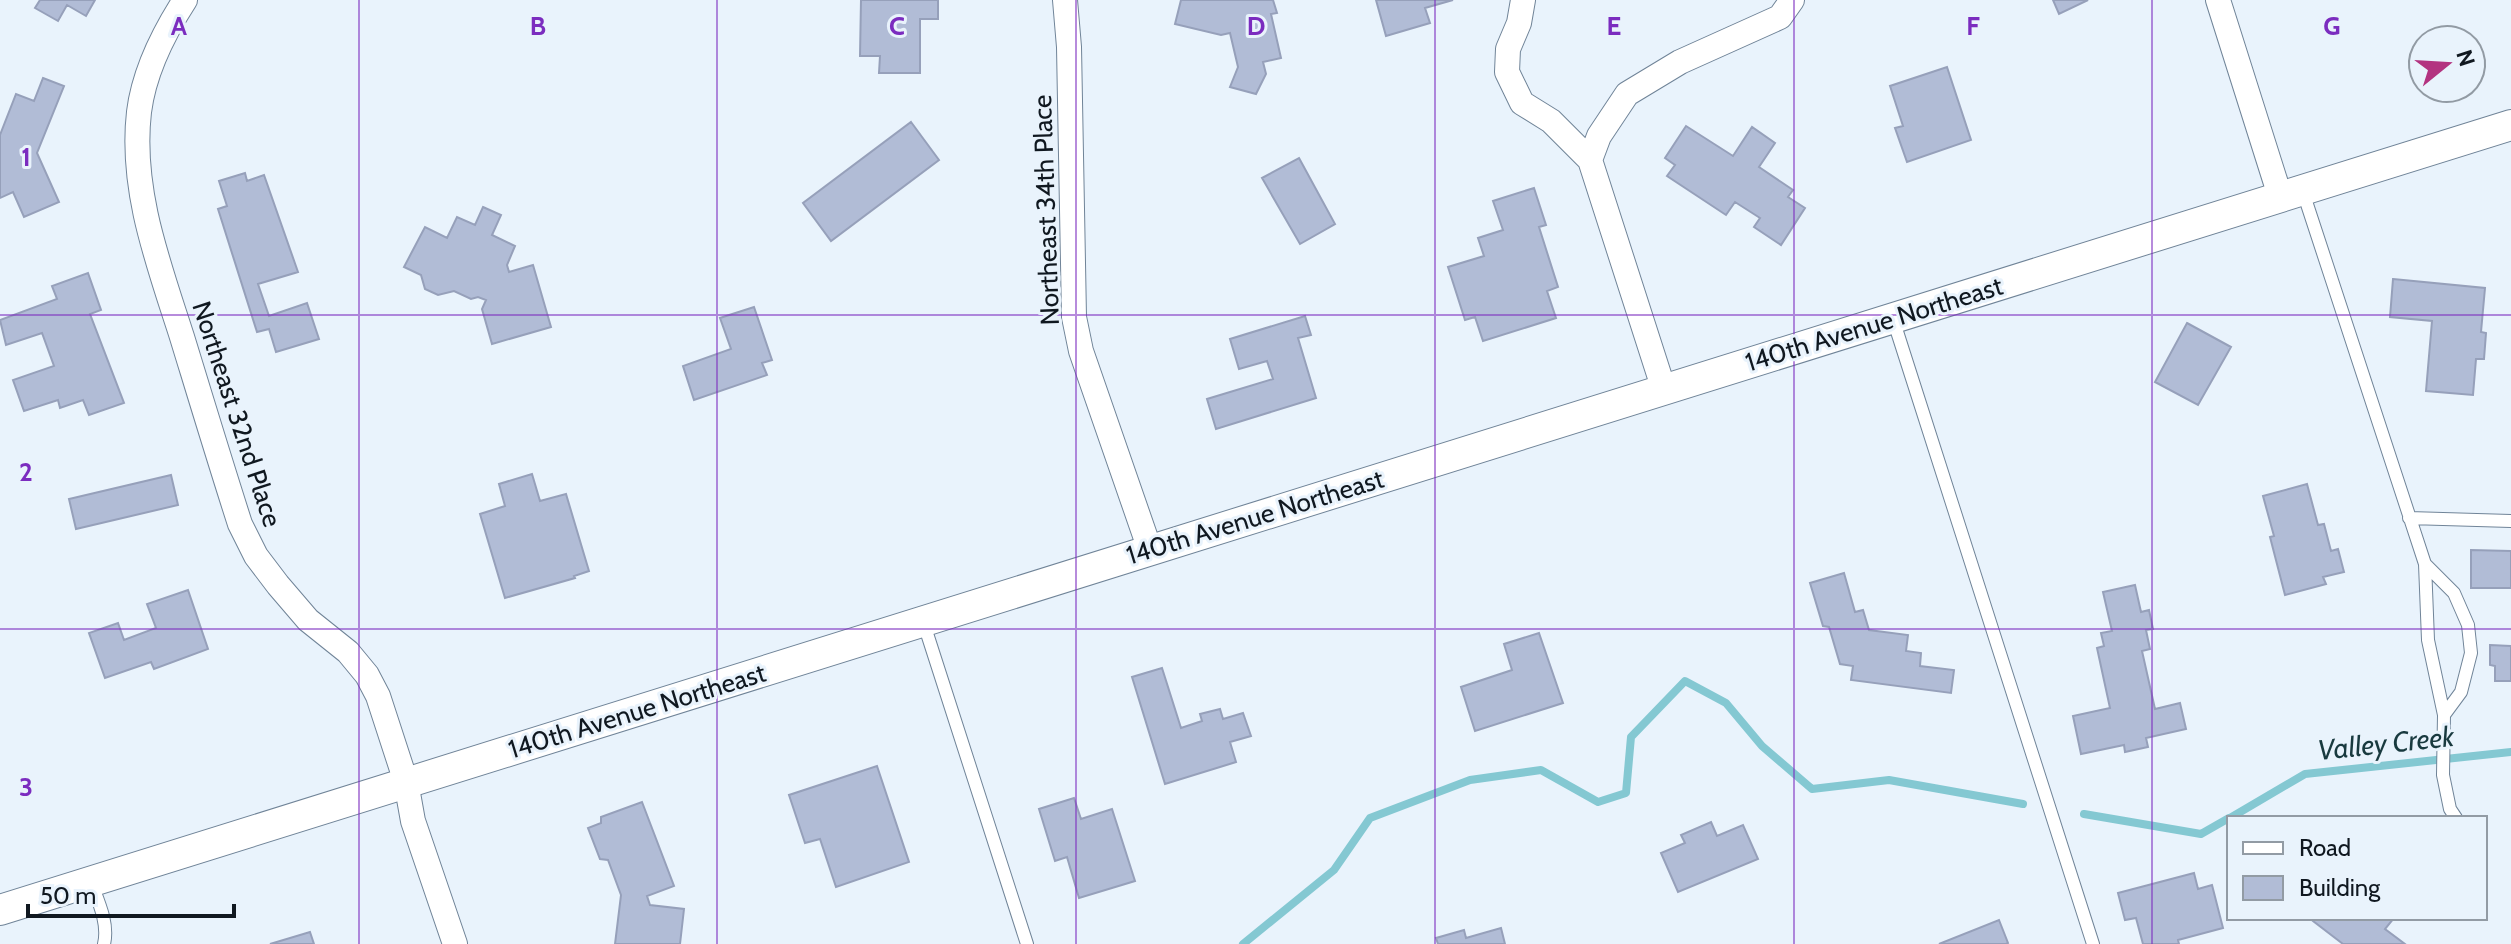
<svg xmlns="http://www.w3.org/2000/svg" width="2511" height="944" viewBox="0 0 2511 944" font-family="Cabin,sans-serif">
	<rect width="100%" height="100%" fill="#e9f3fc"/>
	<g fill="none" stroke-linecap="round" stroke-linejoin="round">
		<path stroke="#84c8d2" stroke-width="8" d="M 2084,814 L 2201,834 L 2229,818
			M 2230,818 L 2305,774 L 2511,752
			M 1243,944 L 1334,870 L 1370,818 L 1470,780 L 1541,770 L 1598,802 L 1626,793 L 1631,737 L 1685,681 L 1726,703 L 1762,746 L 1812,789 L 1889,780 L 2023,804"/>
	</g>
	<path fill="#b1bcd6" stroke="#96a0ba" stroke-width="2" d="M 40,0 L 95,0 L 86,16 L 67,5 L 58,21 L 35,8 Z
		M 861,0 L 938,0 L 938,19 L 920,19 L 920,73 L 879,73 L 880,56 L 860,56 Z
		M 1181,0 L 1273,0 L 1277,13 L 1271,14 L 1281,58 L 1263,62 L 1266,74 L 1256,94 L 1230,87 L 1238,67 L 1230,33 L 1221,35 L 1175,24 Z
		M 1376,0 L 1453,0 L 1425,8 L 1430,23 L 1386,36 Z
		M 2053,0 L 2088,0 L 2059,14 Z
		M 1947,67 L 1971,140 L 1907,162 L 1895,128 L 1903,126 L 1890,86 Z
		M 43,78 L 64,86 L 37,153 L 59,202 L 24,217 L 13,192 L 0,198 L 0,135 L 16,94 L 34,101 Z
		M 911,122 L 939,160 L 831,241 L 803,203 Z
		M 1686,126 L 1733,156 L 1752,127 L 1775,143 L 1759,167 L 1793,190 L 1788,197 L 1805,208 L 1781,245 L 1754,227 L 1760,218 L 1735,202 L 1726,215 L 1667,176 L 1675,165 L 1665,158 Z
		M 1299,158 L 1335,224 L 1300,244 L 1262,178 Z
		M 245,173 L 247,181 L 264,175 L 298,272 L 258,284 L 269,316 L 307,303 L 319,339 L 276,352 L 269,329 L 257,332 L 218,209 L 227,206 L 219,181 Z
		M 1534,188 L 1546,225 L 1539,227 L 1558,287 L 1547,291 L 1556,318 L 1483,341 L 1475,317 L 1465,320 L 1448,267 L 1484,256 L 1478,238 L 1503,230 L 1493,201 Z
		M 483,207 L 501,215 L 492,235 L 515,246 L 507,265 L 509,272 L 533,265 L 551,327 L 492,344 L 482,309 L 486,300 L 478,297 L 471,299 L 454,291 L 438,295 L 425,289 L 421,275 L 404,267 L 425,227 L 447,238 L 457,217 L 475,225 Z
		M 88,273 L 101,310 L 90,314 L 124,403 L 89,415 L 83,400 L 60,408 L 58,400 L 24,411 L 13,380 L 54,366 L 42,333 L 6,345 L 0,320 L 57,299 L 52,286 Z
		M 2393,279 L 2485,288 L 2481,332 L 2486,333 L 2484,359 L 2476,359 L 2473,395 L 2426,391 L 2432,321 L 2390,317 Z
		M 754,307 L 772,360 L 762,363 L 767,375 L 694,400 L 683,366 L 731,349 L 720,318 Z
		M 1305,316 L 1311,335 L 1298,338 L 1316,398 L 1216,429 L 1207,399 L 1273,379 L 1267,361 L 1239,369 L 1230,339 Z
		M 2187,323 L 2231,347 L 2198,405 L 2155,382 Z
		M 532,474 L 540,501 L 566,494 L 589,571 L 574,576 L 575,578 L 505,598 L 480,514 L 505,506 L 499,484 Z
		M 171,475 L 178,505 L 76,529 L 69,499 Z
		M 2307,484 L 2318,525 L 2324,524 L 2331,551 L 2338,549 L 2344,572 L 2323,577 L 2326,584 L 2285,595 L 2270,537 L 2274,536 L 2263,496 Z
		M 2471,550 L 2511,551 L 2511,588 L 2471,588 Z
		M 1844,573 L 1855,612 L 1863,610 L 1869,630 L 1908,635 L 1906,651 L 1921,653 L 1920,666 L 1954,670 L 1951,693 L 1851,680 L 1853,666 L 1840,664 L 1829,627 L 1823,626 L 1810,583 Z
		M 2135,585 L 2141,612 L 2149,610 L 2153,629 L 2146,630 L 2150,649 L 2142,651 L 2155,709 L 2180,703 L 2186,729 L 2146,738 L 2148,747 L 2125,752 L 2124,745 L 2081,754 L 2073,716 L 2110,708 L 2097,648 L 2104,646 L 2101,633 L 2112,631 L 2103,592 Z
		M 188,590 L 208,649 L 154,669 L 151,662 L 105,678 L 89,633 L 118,623 L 124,640 L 156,628 L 147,604 Z
		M 1539,633 L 1563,703 L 1475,731 L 1461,687 L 1512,670 L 1504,644 Z
		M 2490,645 L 2511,646 L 2511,681 L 2495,681 L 2495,666 L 2490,665 Z
		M 1162,668 L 1181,728 L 1202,721 L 1200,714 L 1220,709 L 1223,719 L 1243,713 L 1251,736 L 1230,742 L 1236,762 L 1165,784 L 1132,677 Z
		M 877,766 L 909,862 L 836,887 L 820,839 L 805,843 L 789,795 Z
		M 1074,798 L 1081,819 L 1112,809 L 1135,881 L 1079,898 L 1067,857 L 1055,861 L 1039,809 Z
		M 642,802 L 674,886 L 647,896 L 650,905 L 684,909 L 680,944 L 615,944 L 621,895 L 608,860 L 600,859 L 588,828 L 601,823 L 601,817 Z
		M 1711,822 L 1717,836 L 1743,825 L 1758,859 L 1678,892 L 1661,853 L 1685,843 L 1681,835 Z
		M 2194,873 L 2198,889 L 2212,885 L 2223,928 L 2178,940 L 2179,944 L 2143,944 L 2136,918 L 2125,920 L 2118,893 Z
		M 2315,918 L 2394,918 L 2385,929 L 2405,944 L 2343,944 L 2313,921 Z
		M 1999,920 L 2008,943 L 2006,944 L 1939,944 Z
		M 1501,928 L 1505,944 L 1438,944 L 1436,938 L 1464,930 L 1466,938 Z
		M 310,932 L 314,944 L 270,944 Z"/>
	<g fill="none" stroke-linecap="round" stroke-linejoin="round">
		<g stroke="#708498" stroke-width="14">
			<path id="service" d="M 2303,192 L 2425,564 L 2454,593 L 2468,625 L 2471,653 L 2461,692 L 2444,715 L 2443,775 L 2450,809 L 2456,818
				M 1893,319 L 2093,944
				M 2409,518 L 2511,521
				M 2425,564 L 2428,640 L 2444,715
				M 923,621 L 1027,944
				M 91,882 C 98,901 109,923 104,944"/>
		</g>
		<g stroke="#708498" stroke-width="26">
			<path id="minor" d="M 185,0 C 163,34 144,72 139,112 C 130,190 159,265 182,337 C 201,399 220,462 240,524 L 256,556 L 278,585 L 308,620 L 348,652 L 367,675 L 378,696 L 406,782 L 413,821 L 455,944
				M 1065,0 L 1069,47 L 1074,317 L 1081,351 L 1150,550
				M 1523,0 L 1519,23 L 1508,49 L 1507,72 L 1522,103 L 1551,121 L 1590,160 L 1664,390
				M 2218,0 L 2280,196
				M 1590,160 L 1599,136 L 1627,94 L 1680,62 L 1780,17 L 1792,0"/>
		</g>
		<g stroke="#708498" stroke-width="32">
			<path id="tertiary" d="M 0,910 L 2511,125"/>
		</g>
		<use href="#service" stroke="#fff" stroke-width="12"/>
		<use href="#minor" stroke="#fff" stroke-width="24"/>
		<use href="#tertiary" stroke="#fff" stroke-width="30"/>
	</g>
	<path fill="none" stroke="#7b2cbf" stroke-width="2" stroke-opacity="0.55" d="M 359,0 L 359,944M 717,0 L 717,944M 1076,0 L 1076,944M 1435,0 L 1435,944M 1794,0 L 1794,944M 2152,0 L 2152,944M 0,315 L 2511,315M 0,629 L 2511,629"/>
	<g text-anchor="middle" stroke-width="6" stroke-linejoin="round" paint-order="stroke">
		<g font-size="26" fill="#101820" stroke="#e9f3fc">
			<text transform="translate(1046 210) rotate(-92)" y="9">Northeast 34th Place</text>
			<text transform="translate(1874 324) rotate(-17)" y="9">140th Avenue Northeast</text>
			<text transform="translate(237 414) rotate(72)" y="9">Northeast 32nd Place</text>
			<text transform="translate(1255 517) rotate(-17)" y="9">140th Avenue Northeast</text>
			<text transform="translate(637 711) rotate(-17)" y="9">140th Avenue Northeast</text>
		</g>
		<g font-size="28" font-style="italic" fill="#193a3f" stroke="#e9f3fc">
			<text transform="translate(2386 743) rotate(-6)" y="10">Valley Creek</text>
		</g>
	</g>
	<g font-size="26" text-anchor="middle" font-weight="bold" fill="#7b2cbf" stroke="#e9f3fc" stroke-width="6" stroke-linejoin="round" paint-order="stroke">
		<text x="179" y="35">A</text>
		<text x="538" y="35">B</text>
		<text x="897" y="35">C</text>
		<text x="1256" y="35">D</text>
		<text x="1614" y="35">E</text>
		<text x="1973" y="35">F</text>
		<text x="2332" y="35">G</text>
		<text x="26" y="166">1</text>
		<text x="26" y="481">2</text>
		<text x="26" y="796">3</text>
	</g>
	<rect x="2227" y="816" width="260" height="104" fill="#e9f3fc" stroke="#929ba4" stroke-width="2"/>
	<rect x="2243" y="842" width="40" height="12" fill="#ffffff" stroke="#929ba4" stroke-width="2"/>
	<text x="2299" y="856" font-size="24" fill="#101820">Road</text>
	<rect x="2243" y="876" width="40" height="24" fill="#b1bcd6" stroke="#929ba4" stroke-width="2"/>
	<text x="2299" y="896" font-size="24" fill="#101820">Building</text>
	<g transform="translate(2447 64) rotate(72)"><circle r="38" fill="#e9f3fc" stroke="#929ba4" stroke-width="2"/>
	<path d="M0-6L14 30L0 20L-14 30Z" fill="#b33380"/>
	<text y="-12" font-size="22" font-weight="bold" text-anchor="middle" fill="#101820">N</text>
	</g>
	<path d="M28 904v12h206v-12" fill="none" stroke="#101820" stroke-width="4"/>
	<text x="40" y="904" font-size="24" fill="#101820" stroke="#e9f3fc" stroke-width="6" paint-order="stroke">50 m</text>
</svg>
